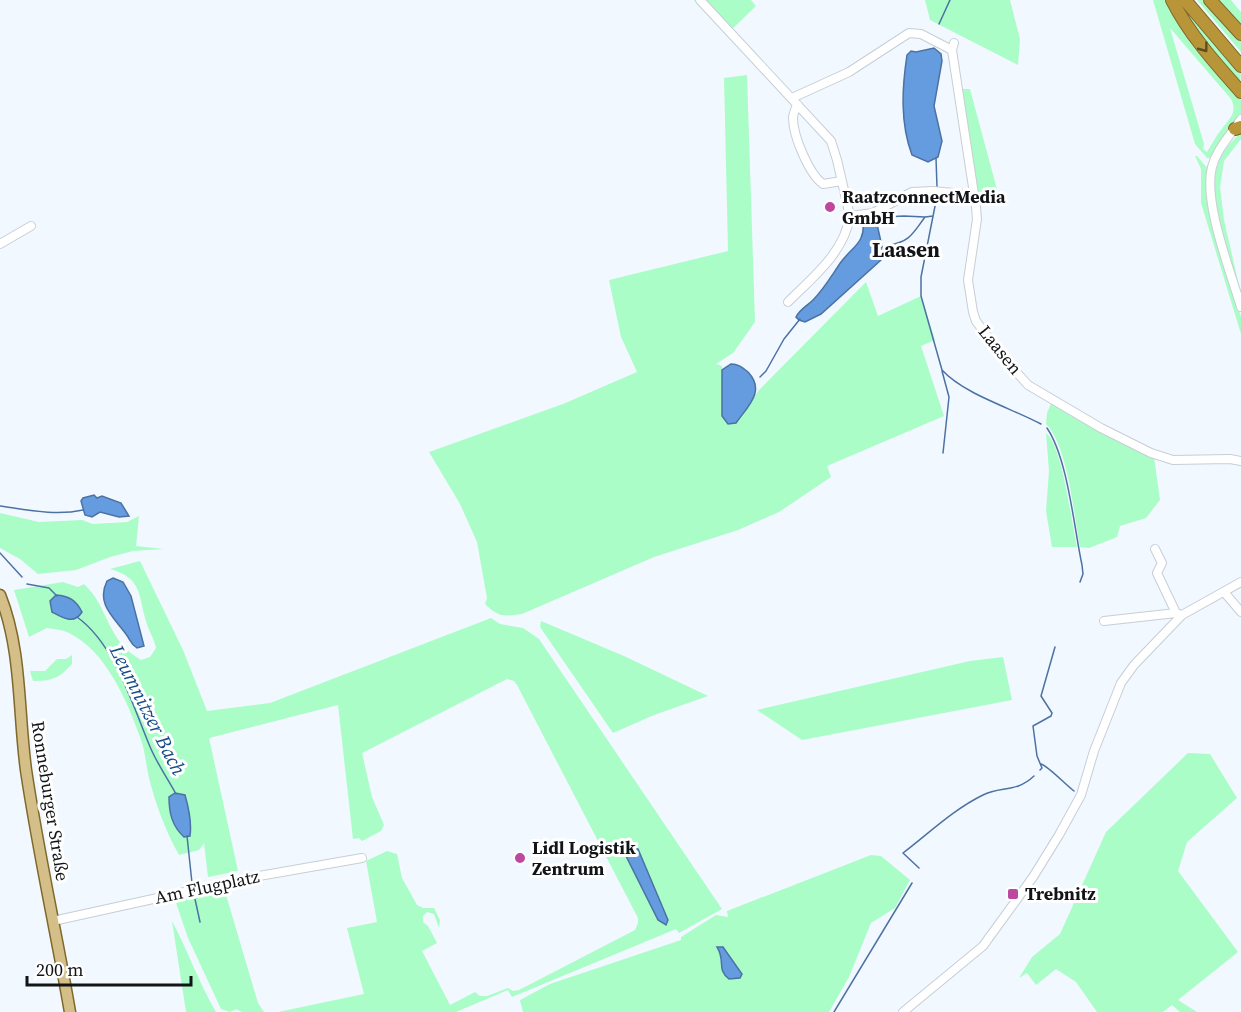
<svg xmlns="http://www.w3.org/2000/svg" width="1241" height="1012" viewBox="0 0 1241 1012" font-family="'Source Serif 4',serif">
	<rect width="100%" height="100%" fill="#f2f8ff"/>
	<path fill="#aafdc7" fill-rule="evenodd" d="M 694,0 L 751,0 L 756,6 L 727,34 Z
		M 925,0 L 1010,0 L 1020,39 L 1018,65 L 930,20 Z
		M 1153,0 L 1170,0 L 1241,100 L 1241,114 L 1211,158 L 1207,158 L 1195,144 ZM 1170,28 L 1231,99 C 1238,113 1229,119 1221,130 C 1216,136 1212,144 1207,152 L 1203,149 L 1204,144 Z
		M 1179,0 L 1182,0 L 1241,70 L 1240,84 L 1197,31 Z
		M 1197,0 L 1207,0 L 1241,38 L 1241,52 Z
		M 1215,0 L 1231,0 L 1241,12 L 1241,27 Z
		M 747,75 L 755,322 L 733,353 L 716,364 L 722,366 L 722,417 L 736,423 L 759,390 L 866,282 L 878,316 L 921,296 L 935,340 L 921,346 L 944,416 L 827,466 L 831,477 L 779,512 L 738,530 L 654,557 L 522,614 C 504,616 499,618 485,604 L 487,598 L 477,542 L 460,504 L 429,452 L 563,404 L 637,372 L 621,337 L 609,280 L 728,251 L 724,78 Z
		M 961,89 L 970,89 L 999,197 L 977,201 L 970,137 Z
		M 1241,133 L 1241,139 L 1224,161 L 1220,187 L 1224,220 L 1241,294 C 1235,275 1229,255 1224,236 C 1213,197 1205,162 1241,133 Z
		M 1195,156 L 1197,156 L 1208,169 L 1206,181 L 1208,207 L 1241,317 L 1241,334 L 1201,203 L 1201,169 Z
		M 1052,401 L 1114,439 L 1154,457 L 1160,500 L 1146,518 L 1120,526 L 1117,537 L 1089,548 L 1080,547 C 1074,516 1068,446 1046,424 L 1047,413 Z
		M 1046,433 C 1062,444 1072,525 1077,547 L 1052,547 L 1046,511 L 1049,471 Z
		M 0,513 L 39,522 L 82,520 L 93,524 L 127,522 L 139,516 L 136,546 L 164,549 L 133,551 L 110,557 L 76,570 L 38,574 L 20,559 L 0,548 Z
		M 140,561 L 183,650 L 207,711 L 270,703 L 491,618 L 500,624 L 523,628 L 539,639 L 722,909 L 679,933 L 676,929 L 512,997 L 508,990 L 456,1012 L 278,1012 L 364,994 L 347,928 L 377,922 L 366,861 L 387,851 L 397,854 L 402,878 L 417,905 L 423,908 L 434,908 L 440,920 L 439,928 L 434,914 L 427,912 L 423,916 L 423,922 L 428,926 L 437,943 L 422,951 L 450,1005 L 475,992 L 480,996 L 487,996 L 508,988 L 513,991 L 519,990 L 635,930 L 638,923 L 638,918 L 517,685 L 514,681 L 507,679 L 362,753 L 372,797 L 384,825 L 381,831 L 362,841 L 359,838 L 353,839 L 338,705 L 209,738 L 238,871 L 208,877 L 204,843 L 199,850 L 179,855 C 165,830 156,805 149,778 C 146,765 145,750 140,737 C 127,701 106,651 69,633 C 63,630 54,629 47,628 L 29,637 L 14,590 L 63,582 L 78,587 L 84,584 C 109,607 106,640 141,660 L 150,657 L 156,648 C 154,638 148,630 146,621 C 138,594 142,578 110,569 ZM 175,793 L 191,827 L 189,836 L 184,836 C 172,826 169,814 169,798 Z
		M 541,621 L 624,656 L 708,696 L 654,715 L 613,733 L 540,627 Z
		M 72,655 L 72,664 C 59,678 53,681 33,681 L 30,671 L 45,671 L 57,659 L 66,659 Z
		M 1003,657 L 1012,700 L 802,740 L 757,710 L 970,661 Z
		M 1188,753 L 1210,754 L 1237,798 L 1187,842 L 1178,871 L 1238,952 L 1178,1000 L 1197,1012 L 1180,1012 L 1172,1005 L 1163,1012 L 1097,1012 L 1076,982 L 1056,969 L 1036,985 L 1027,973 L 1019,978 L 1032,957 L 1060,934 L 1106,832 Z
		M 871,855 L 881,856 L 910,880 L 895,908 L 871,923 L 849,977 L 829,1012 L 523,1012 L 520,1000 L 550,984 L 681,940 L 681,937 L 716,915 L 728,917 L 727,911 Z
		M 224,888 L 258,1003 L 264,1012 L 242,1012 L 236,1009 L 230,1012 L 221,1009 L 188,938 L 175,900 Z
		M 172,921 C 188,951 199,983 216,1012 L 186,1012 Z"/>
	<path fill="#659bdf" stroke="#4c72a3" stroke-width="1.5" d="M 934,48 L 941,54 L 942,61 L 934,106 L 942,141 L 938,157 L 928,162 L 912,155 C 900,123 902,88 907,55 L 911,51 L 916,52 Z
		M 875,215 L 883,251 L 884,256 L 881,260 L 821,314 L 805,322 L 799,320 L 796,317 C 800,309 807,306 813,300 C 824,289 832,275 841,262 C 853,246 866,243 863,219 Z
		M 731,364 C 738,364 742,367 748,372 C 766,391 748,406 736,423 L 728,424 L 722,416 L 722,370 Z
		M 94,495 L 97,498 L 102,496 L 121,503 L 129,516 L 119,517 L 100,512 L 92,517 L 85,515 L 81,501 L 83,498 Z
		M 113,578 L 123,582 L 131,596 L 144,646 L 137,648 C 131,644 131,642 128,637 C 116,619 95,605 107,581 Z
		M 56,595 C 69,596 76,600 82,612 C 74,625 63,618 52,612 L 50,601 Z
		M 175,793 L 185,795 C 189,809 192,822 190,836 L 184,837 C 172,826 169,813 169,797 Z
		M 633,846 L 638,849 L 668,920 L 666,925 L 658,920 L 626,856 L 626,850 Z
		M 717,947 L 723,947 L 742,974 L 740,978 L 729,979 C 716,969 726,961 717,947 Z"/>
	<g fill="none" stroke-linecap="round" stroke-linejoin="round">
		<path stroke="#4c72a3" stroke-width="1.5" d="M 939,24 L 950,0
			M 936,158 L 937,187
			M 937,196 L 921,277 L 921,296 L 942,370 C 964,394 1011,408 1041,424
			M 884,217 L 904,216 L 925,217
			M 889,245 C 910,242 913,233 925,217 L 933,216
			M 942,371 L 949,397 L 943,453
			M 760,377 L 766,371 L 784,339 L 800,319
			M 1047,428 C 1068,459 1074,528 1082,565 L 1083,574 L 1080,582
			M 0,506 C 28,510 56,516 83,510
			M 0,553 L 22,577
			M 27,584 L 49,588 L 57,596
			M 77,617 C 116,645 133,707 151,749 C 158,765 168,779 176,794
			M 1041,764 C 1048,766 1066,785 1074,791
			M 1040,770 L 1042,768 L 1037,756 L 1033,726 L 1051,716 L 1052,713 L 1041,696 L 1055,647
			M 187,836 L 192,883
			M 919,868 L 903,853 C 928,834 954,809 983,795 C 1001,786 1016,793 1034,776
			M 195,899 L 200,922
			M 834,1012 L 912,883"/>
		<g stroke="#c7ced6" stroke-width="10">
			<path id="minor" d="M 700,0 L 831,141 L 837,160 L 850,216 L 873,213 L 912,192 L 933,191 L 973,195
				M 954,43 L 952,50 L 976,207 L 977,219 L 968,280 L 973,312 L 976,321 L 1002,356 L 1028,385 L 1101,428 L 1151,453 L 1173,460 L 1230,459 L 1241,461
				M 792,98 L 849,72 L 909,33 L 921,34 L 952,50
				M 797,104 C 796,109 793,113 793,118 C 793,136 809,174 823,184 L 842,181
				M 1241,119 C 1231,135 1217,148 1212,167 C 1203,202 1230,270 1241,307
				M 0,244 L 31,226
				M 788,302 C 813,277 844,253 850,216
				M 1155,549 L 1162,563 L 1157,573 L 1176,613
				M 1224,592 L 1241,612
				M 1104,621 L 1176,613 L 1182,615
				M 53,921 L 253,877 L 362,858
				M 903,1012 L 983,946 L 1033,877 L 1059,835 L 1081,795 L 1094,751 L 1121,683 L 1134,665 L 1182,615 L 1241,582"/>
		</g>
		<g stroke="#7e682c" stroke-width="13">
			<path id="major" d="M 0,595 C 22,650 18,711 26,770 C 38,851 56,931 70,1012"/>
		</g>
		<g stroke="#7e682c" stroke-width="14">
			<path id="highway" d="M 1172,0 C 1189,34 1216,64 1241,92
				M 1185,0 L 1241,66
				M 1210,0 L 1241,34
				M 1235,129 L 1241,127"/>
		</g>
		<use href="#minor" stroke="#fff" stroke-width="8"/>
		<use href="#major" stroke="#d4bf88" stroke-width="10"/>
		<use href="#highway" stroke="#b89538" stroke-width="12"/>
	</g>
	<defs><path id="oneway-chevron" d="M-2-3.5L2.5 0L-2 3.5" fill="none" stroke-width="1.6" stroke-linecap="round" stroke-linejoin="round" transform="scale(1.5)"/></defs>
	<use stroke="#5d4e26" href="#oneway-chevron" transform="translate(1204 48) rotate(53)"/>
	<g fill="#be48a0" stroke="#fff" stroke-width="2">
		<circle cx="830" cy="207" r="6"/>
		<circle cx="520" cy="858" r="6"/>
		<rect x="1007" y="888" width="12" height="12" rx="3"/>
	</g>
	<g text-anchor="middle" stroke-width="6" stroke-linejoin="round" paint-order="stroke">
		<g font-size="18" font-weight="bold" fill="#121417" stroke="#fff" text-anchor="start">
			<text x="842" y="203">RaatzconnectMedia<tspan x="842" dy="21">GmbH</tspan></text>
			<text x="532" y="854">Lidl Logistik<tspan x="532" dy="21">Zentrum</tspan></text>
			<text x="1025" y="900">Trebnitz</text>
		</g>
		<g font-size="18" fill="#121417" stroke="#fff">
			<text transform="translate(1000 350) rotate(51)" y="6">Laasen</text>
			<text transform="translate(50 801) rotate(81)" y="6">Ronneburger Straße</text>
			<text transform="translate(207 887) rotate(-12)" y="6">Am Flugplatz</text>
		</g>
		<g font-size="20" font-style="italic" fill="#154c89" stroke="#fff">
			<text transform="translate(148 710) rotate(63)" y="7">Leumnitzer Bach</text>
		</g>
		<g font-size="21" font-weight="bold" fill="#121417" stroke="#fff">
			<text x="906" y="257">Laasen</text>
		</g>
	</g>
	<path d="M27 976v9h164v-9" fill="none" stroke="#121417" stroke-width="3"/>
	<text x="36" y="976" font-size="18" fill="#121417" stroke="#ffffff" stroke-width="4.5" paint-order="stroke">200 m</text>
</svg>
